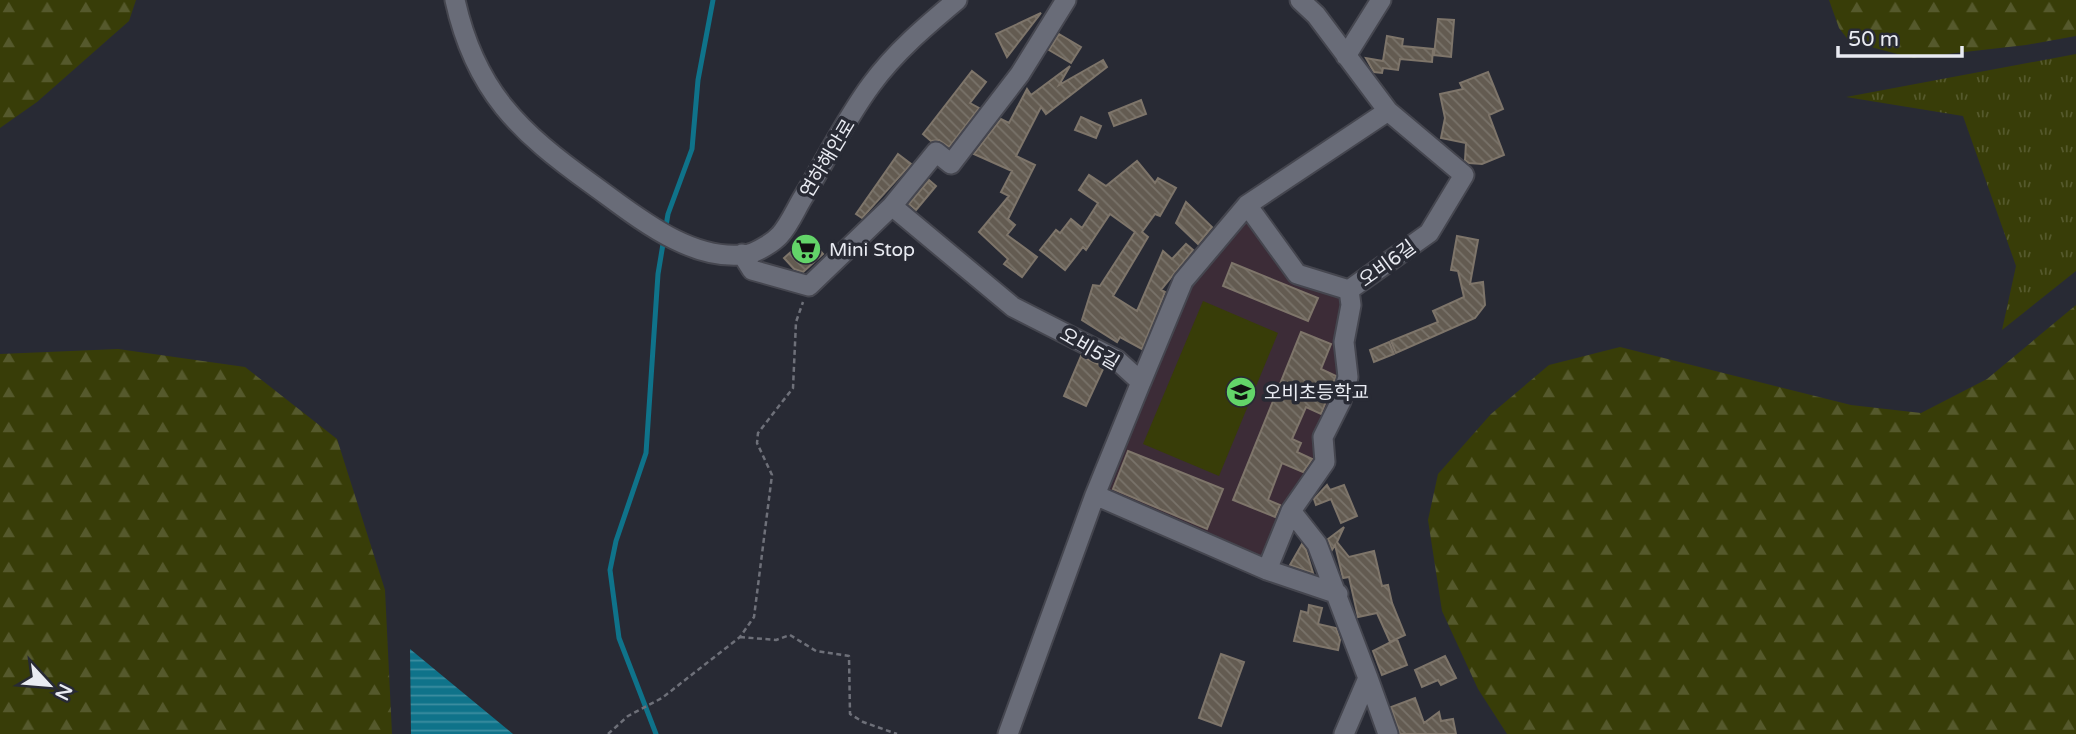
<svg xmlns="http://www.w3.org/2000/svg" width="2076" height="734" viewBox="0 0 2076 734" font-family="'Varela Round','Noto Sans KR',sans-serif">
	<defs>
		<pattern id="grass-tufts" width="24" height="20" patternUnits="userSpaceOnUse" patternTransform="scale(1.75)"><rect width="24" height="20" fill="#383d08"/><path d="M3 7l-1-3M5 7V3M7 7l1-3M15 17l-1-3M17 17v-4M19 17l1-3" fill="none" stroke="#55592c"/></pattern>
		<pattern id="forest-firs" width="22" height="20" patternUnits="userSpaceOnUse" patternTransform="scale(1.75)"><rect width="22" height="20" fill="#383d08"/><path d="M5 1l3.5 6h-7zM16 11l3.5 6h-7z" fill="#55592c"/></pattern>
		<pattern id="water-rules" width="6" height="5" patternUnits="userSpaceOnUse" patternTransform="scale(1.75)"><rect width="6" height="5" fill="#0f738a"/><path d="M0 2.5h6" fill="none" stroke="#3e8ea1"/></pattern>
		<pattern id="building-back-hatch" width="6" height="6" patternUnits="userSpaceOnUse" patternTransform="scale(1.75)"><rect width="6" height="6" fill="#635b51"/><path d="M-1 5l2 2M0 0l6 6M5-1l2 2" fill="none" stroke="#79736a"/></pattern>
	</defs>
	<rect width="100%" height="100%" fill="#282a34"/>
	<path fill="#3c2c37" d="M 1247,205 L 1297,274 L 1349,290 L 1351,305 L 1325,462 L 1267,570 L 1095,495 L 1183,281 Z"/>
	<path fill="url(#grass-tufts)" d="M 2076,54 L 2076,271 L 2002,330 L 2016,266 L 1963,116 L 1846,97 Z"/>
	<path fill="url(#forest-firs)" d="M 0,0 L 136,0 L 129,21 L 37,102 L 0,128 Z
		M 1829,0 L 2076,0 L 2076,36 L 2026,45 L 1912,58 L 1849,41 L 1839,28 Z
		M 2076,305 L 2076,734 L 1507,734 L 1478,689 L 1442,611 L 1428,520 L 1438,474 L 1491,414 L 1549,365 L 1620,347 L 1851,405 L 1921,413 L 1987,379 Z
		M 118,349 L 245,367 L 337,439 L 385,590 L 392,734 L 0,734 L 0,354 Z"/>
	<path fill="#383d08" d="M 1203,301 L 1278,333 L 1219,476 L 1143,444 Z"/>
	<path fill="url(#water-rules)" d="M 410,649 L 513,734 L 411,734 Z"/>
	<g fill="none" stroke-linecap="round" stroke-linejoin="round">
		<path stroke="#0f738a" stroke-width="5" d="M 656,734 L 619,638 L 610,570 L 616,541 L 646,453 L 658,274 L 668,214 L 692,149 L 698,80 L 713,0"/>
	</g>
	<path fill="url(#building-back-hatch)" stroke="#7e756a" stroke-width="2" d="M 1041,13 L 1007,57 L 996,34 Z
		M 1438,19 L 1454,20 L 1451,57 L 1434,55 Z
		M 1059,34 L 1081,47 L 1071,63 L 1049,50 Z
		M 1387,36 L 1403,39 L 1402,46 L 1433,49 L 1432,62 L 1400,59 L 1398,70 L 1383,68 L 1382,73 L 1374,72 L 1366,58 L 1383,61 Z
		M 1103,60 L 1107,67 L 1046,114 L 1041,107 L 1016,156 L 1035,165 L 1008,219 L 1015,225 L 1007,235 L 1037,257 L 1022,277 L 1004,264 L 1008,259 L 979,232 L 1009,196 L 1001,192 L 1012,171 L 974,154 L 1001,119 L 1009,123 L 1027,89 L 1031,95 L 1070,66 L 1059,85 Z
		M 972,71 L 986,82 L 970,103 L 979,108 L 949,147 L 939,140 L 931,141 L 923,134 Z
		M 1488,72 L 1503,109 L 1489,115 L 1504,155 L 1482,164 L 1469,163 L 1465,160 L 1466,143 L 1441,138 L 1445,118 L 1440,94 L 1463,89 L 1460,83 Z
		M 1141,100 L 1146,114 L 1114,126 L 1109,113 Z
		M 1081,117 L 1101,126 L 1096,138 L 1075,130 Z
		M 898,154 L 911,164 L 862,218 L 856,214 Z
		M 1137,161 L 1155,183 L 1158,178 L 1176,188 L 1160,216 L 1155,214 L 1142,232 L 1148,237 L 1113,296 L 1137,311 L 1163,251 L 1172,259 L 1186,244 L 1193,250 L 1161,290 L 1165,292 L 1142,349 L 1120,337 L 1117,342 L 1082,320 L 1093,285 L 1100,286 L 1135,232 L 1110,214 L 1086,250 L 1083,247 L 1065,270 L 1040,250 L 1056,230 L 1060,233 L 1071,219 L 1082,228 L 1098,203 L 1079,190 L 1089,175 L 1106,186 Z
		M 929,180 L 936,186 L 916,210 L 909,204 Z
		M 1186,202 L 1212,227 L 1198,244 L 1176,223 Z
		M 1457,236 L 1478,240 L 1470,284 L 1483,282 L 1485,305 L 1475,318 L 1396,353 L 1391,341 L 1438,322 L 1433,311 L 1464,297 L 1458,271 L 1451,270 Z
		M 808,237 L 823,254 L 803,272 L 794,269 L 784,258 Z
		M 1232,263 L 1318,298 L 1308,321 L 1223,286 Z
		M 1301,332 L 1331,344 L 1321,369 L 1336,376 L 1321,414 L 1306,407 L 1292,439 L 1301,443 L 1297,452 L 1312,459 L 1303,472 L 1282,463 L 1268,500 L 1280,505 L 1275,517 L 1233,500 Z
		M 1389,342 L 1394,354 L 1374,362 L 1370,350 Z
		M 1081,356 L 1104,367 L 1086,406 L 1064,396 Z
		M 1128,451 L 1223,489 L 1207,529 L 1113,489 Z
		M 1327,485 L 1330,490 L 1344,485 L 1357,516 L 1341,523 L 1331,499 L 1316,505 L 1314,499 Z
		M 1344,527 L 1337,542 L 1349,557 L 1374,551 L 1382,586 L 1388,585 L 1392,603 L 1405,635 L 1390,642 L 1377,613 L 1358,617 L 1349,577 L 1343,578 L 1335,545 L 1332,550 L 1328,539 Z
		M 1302,544 L 1306,550 L 1313,573 L 1290,565 Z
		M 1309,605 L 1322,608 L 1318,624 L 1336,628 L 1340,640 L 1338,650 L 1294,641 L 1301,611 L 1308,613 Z
		M 1397,639 L 1407,665 L 1382,675 L 1373,651 Z
		M 1221,654 L 1244,662 L 1221,726 L 1199,718 Z
		M 1445,656 L 1456,678 L 1441,685 L 1438,680 L 1422,687 L 1415,670 Z
		M 1415,698 L 1424,723 L 1439,712 L 1441,721 L 1453,719 L 1456,734 L 1400,734 L 1391,707 Z"/>
	<g fill="none" stroke-linecap="round" stroke-linejoin="round">
		<g stroke="#45464f" stroke-width="23">
			<path id="minor" d="M 455,0 C 475,91 519,132 593,185 C 636,216 692,264 749,254 C 757,252 774,242 780,235 C 789,225 795,211 802,199 C 825,162 845,120 871,85 C 895,52 926,26 957,0
				M 1300,0 L 1316,15 L 1388,111 L 1464,175 L 1429,233 L 1349,290 L 1351,305 L 1344,342 L 1348,377 L 1341,401 L 1323,437 L 1325,462 L 1291,511 L 1317,544 L 1368,678 L 1344,734
				M 1346,56 L 1381,0
				M 1247,205 L 1297,274 L 1349,290
				M 892,206 L 936,152 L 951,164 L 1020,74 L 1066,0
				M 742,254 L 752,270 L 809,286 L 892,206 L 1013,307 L 1117,360 L 1141,382 L 1095,495 L 1008,734
				M 1141,382 L 1183,281 L 1247,205 L 1388,111
				M 1095,495 L 1267,570 L 1338,594
				M 1267,570 L 1291,511
				M 1368,678 L 1388,734"/>
		</g>
		<path stroke="#6e7079" stroke-width="2.5" stroke-dasharray="5 3.5" stroke-linecap="butt" d="M 740,637 L 776,640 L 790,635 L 816,651 L 849,656 L 850,714 L 863,722 L 897,734
			M 608,734 L 628,716 L 662,698 L 740,637 L 754,617 L 772,475 L 757,443 L 758,433 L 793,388 L 796,322 L 803,302"/>
		<use href="#minor" stroke="#696c78" stroke-width="19"/>
	</g>
	<defs>
		<g id="supermarket-disc" transform="scale(1.575)"><circle r="9.5" fill="#63d469" stroke="#282a34"/><path d="M-6-5.5h2.5l.6 2H6L4.5 2H-2.5L-4.4-4H-6ZM-1.5 3.2a1.3 1.3 0 1 0 .1 0ZM3 3.2a1.3 1.3 0 1 0 .1 0Z" fill="#111"/></g>
		<g id="school-disc" transform="scale(1.575)"><circle r="9.5" fill="#63d469" stroke="#282a34"/><path d="M0-5L7-2L0 1L-7-2ZM-4 1L0 2.5L4 1V4Q0 6-4 4Z" fill="#111"/></g>
	</defs>
	<g fill-rule="evenodd">
		<use href="#supermarket-disc" x="806" y="249"/>
		<use href="#school-disc" x="1241" y="392"/>
	</g>
	<g text-anchor="middle" stroke-width="7" stroke-linejoin="round" paint-order="stroke">
		<g font-size="19" fill="#e9ebf2" stroke="#282a34">
			<text transform="translate(827 158) rotate(-59)" y="7">연하해안로</text>
			<text transform="translate(1387 263) rotate(-36)" y="7">오비6길</text>
			<text transform="translate(1090 348) rotate(30)" y="7">오비5길</text>
		</g>
		<g font-size="19" fill="#e9ebf2" stroke="#282a34" text-anchor="start">
			<text x="829" y="256">Mini Stop</text>
			<text x="1264" y="399">오비초등학교</text>
		</g>
	</g>
	<g transform="translate(49 685) rotate(116)" stroke="#282a34" stroke-width="5" paint-order="stroke">
	<path d="M0-5L12 26L0 18L-12 26Z" fill="#e9ebf2"/>
	<text y="-10" font-size="19" font-weight="bold" text-anchor="middle" fill="#e9ebf2">N</text>
	</g>
	<path d="M1838 46v10h124v-10" fill="none" stroke="#e9ebf2" stroke-width="3.5"/>
	<text x="1848" y="46" font-size="21" fill="#e9ebf2" stroke="#282a34" stroke-width="5" paint-order="stroke">50 m</text>
</svg>
